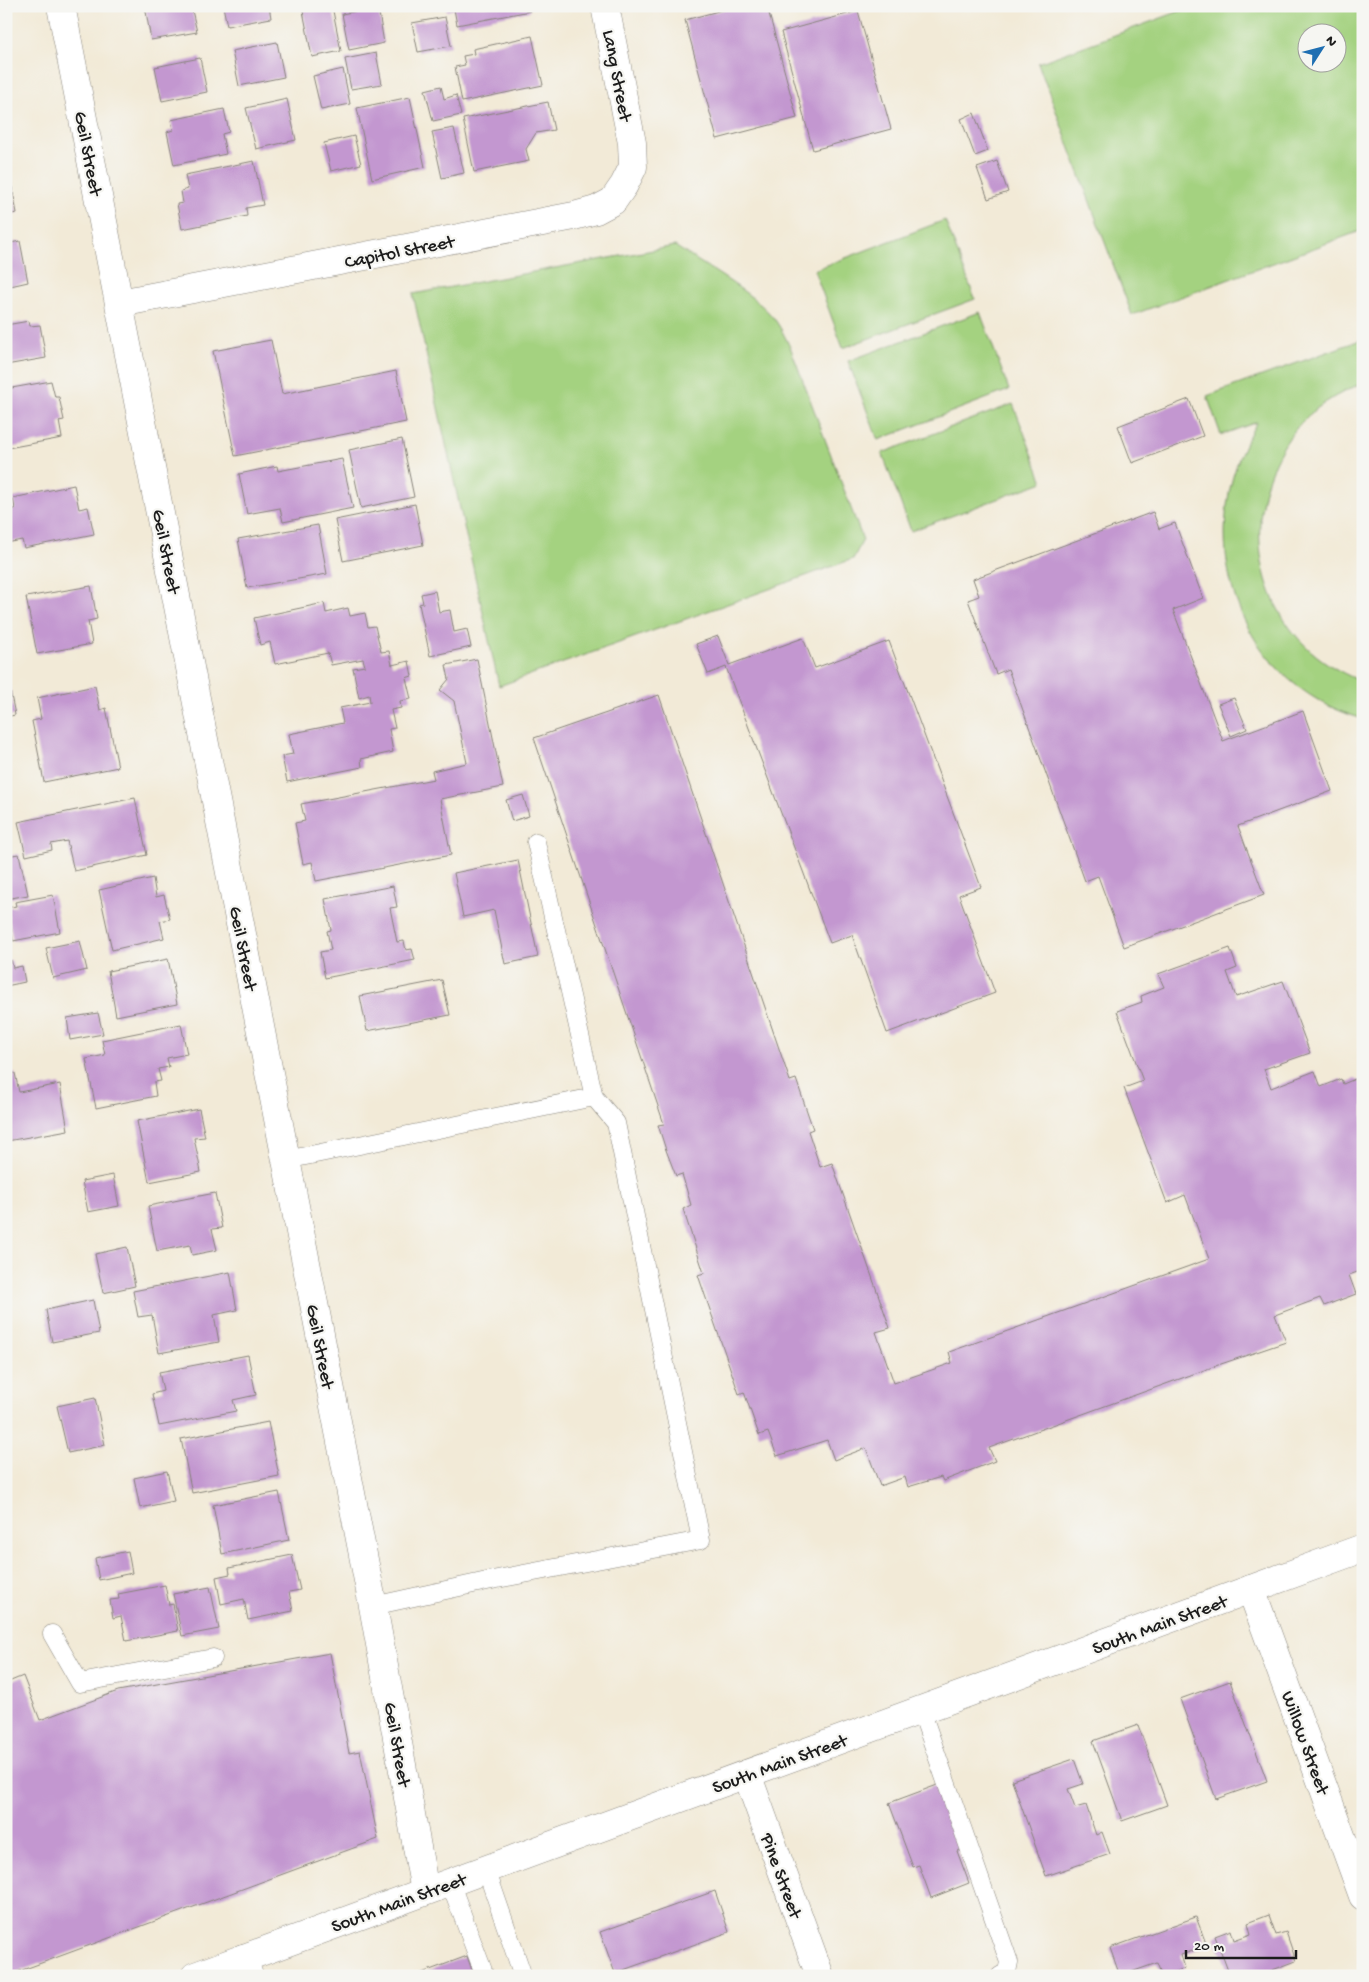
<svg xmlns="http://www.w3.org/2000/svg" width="1369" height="1982" viewBox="0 0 1369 1982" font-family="'Gochi Hand',sans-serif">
	<rect width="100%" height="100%" fill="#f6f6f2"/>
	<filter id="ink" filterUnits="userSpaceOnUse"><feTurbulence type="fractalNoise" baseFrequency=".02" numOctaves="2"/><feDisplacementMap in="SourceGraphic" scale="10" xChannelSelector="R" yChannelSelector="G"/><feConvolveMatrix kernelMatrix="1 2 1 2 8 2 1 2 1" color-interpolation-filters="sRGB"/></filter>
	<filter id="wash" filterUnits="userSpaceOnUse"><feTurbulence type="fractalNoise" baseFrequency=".0096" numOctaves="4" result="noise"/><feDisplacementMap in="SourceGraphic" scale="20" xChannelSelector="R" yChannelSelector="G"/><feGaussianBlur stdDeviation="1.12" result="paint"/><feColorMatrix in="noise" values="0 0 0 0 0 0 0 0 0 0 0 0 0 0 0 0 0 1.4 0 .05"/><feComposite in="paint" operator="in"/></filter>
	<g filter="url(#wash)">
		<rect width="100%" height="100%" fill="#f2ead7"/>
		<path fill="#a4d280" stroke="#60774e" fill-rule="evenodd" d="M 1194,6 L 1363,6 L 1363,230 L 1132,315 L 1038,63 ZM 1306,32 L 1336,32 L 1336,62 L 1306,62 Z
			M 945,220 L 975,299 L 843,348 L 814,270 Z
			M 675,246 C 703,265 750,291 771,315 C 780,325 785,337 791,349 L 863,540 L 853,559 L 499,686 L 413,294 Z
			M 980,312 L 1009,390 L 878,440 L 848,361 Z
			M 1363,339 L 1363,383 C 1337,394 1312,408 1295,430 C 1242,497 1248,601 1317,656 C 1331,667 1346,675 1363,682 L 1363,719 C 1232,682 1189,532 1257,422 L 1221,435 L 1207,396 Z
			M 1013,404 L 1043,482 L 911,531 L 882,453 Z"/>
		<g id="blocks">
			<path fill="#c397d0" d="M 145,6 L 191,6 L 197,32 L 151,40 Z
				M 223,6 L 269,6 L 271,18 L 227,26 Z
				M 302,6 L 332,6 L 341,51 L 312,57 Z
				M 446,6 L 529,6 L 530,11 L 457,25 L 454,9 L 447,11 Z
				M 737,6 L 767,6 L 797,118 L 717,139 L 685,20 Z
				M 378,7 L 384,43 L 349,50 L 342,14 Z
				M 858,11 L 891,129 L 813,150 L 781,32 Z
				M 445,17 L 451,46 L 418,52 L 412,23 Z
				M 532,36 L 543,85 L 462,102 L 455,67 L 465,65 L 463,56 L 474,54 L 473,49 Z
				M 277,42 L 284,77 L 239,86 L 232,51 Z
				M 376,53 L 382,84 L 351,89 L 345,59 Z
				M 200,58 L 207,92 L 162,101 L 155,67 Z
				M 343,69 L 350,104 L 321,110 L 313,76 Z
				M 441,86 L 444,99 L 456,95 L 461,115 L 433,121 L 425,90 Z
				M 410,97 L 425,167 L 372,179 L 357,108 Z
				M 287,99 L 296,140 L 256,149 L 246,108 Z
				M 548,102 L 554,130 L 536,133 L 526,149 L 529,161 L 474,172 L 463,119 Z
				M 224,109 L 229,132 L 222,134 L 226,154 L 174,165 L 167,132 L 173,130 L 171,120 Z
				M 974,113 L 988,151 L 975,156 L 961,119 Z
				M 454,128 L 464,173 L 442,178 L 432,132 Z
				M 354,136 L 361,164 L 331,171 L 324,143 Z
				M 254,161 L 263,205 L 246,208 L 247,216 L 182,229 L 177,204 L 183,203 L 181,191 L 188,189 L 185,175 Z
				M 997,161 L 1008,192 L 988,199 L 977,168 Z
				M 9,171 L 17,213 L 6,215 L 6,172 Z
				M 20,241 L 28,282 L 6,287 L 6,244 Z
				M 29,321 L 30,326 L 40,325 L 46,358 L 6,365 L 6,325 Z
				M 271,340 L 282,394 L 396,371 L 406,422 L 235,456 L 213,351 Z
				M 51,381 L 55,397 L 59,397 L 64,420 L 59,421 L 62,438 L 8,448 L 6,389 Z
				M 1189,399 L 1203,436 L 1132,463 L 1118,426 Z
				M 402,439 L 414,497 L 361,508 L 349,450 Z
				M 342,459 L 353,508 L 283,522 L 280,508 L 247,514 L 239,474 L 277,466 L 278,471 Z
				M 74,485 L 79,509 L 88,507 L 94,534 L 24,548 L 22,540 L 6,543 L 6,511 L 15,509 L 13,498 Z
				M 415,504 L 423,545 L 343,561 L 335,520 Z
				M 1153,512 L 1159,529 L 1175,523 L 1203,598 L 1173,610 L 1223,741 L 1303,711 L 1332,791 L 1238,826 L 1264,895 L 1124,947 L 1098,876 L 1085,881 L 1008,669 L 996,674 L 968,600 L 979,596 L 973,579 Z
				M 318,525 L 327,574 L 247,588 L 238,539 Z
				M 91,586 L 97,619 L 88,621 L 92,644 L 37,654 L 26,597 Z
				M 435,591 L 439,612 L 450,610 L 454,632 L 467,629 L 471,647 L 430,656 L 419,604 L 423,603 L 421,594 Z
				M 324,603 L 326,613 L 348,608 L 350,616 L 365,613 L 368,627 L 375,626 L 381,652 L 389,651 L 392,665 L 409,661 L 412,676 L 406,678 L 411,699 L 400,701 L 401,708 L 391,710 L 395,728 L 389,729 L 393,752 L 361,759 L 362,767 L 287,782 L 282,756 L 293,754 L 289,734 L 343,723 L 340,708 L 370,702 L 369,695 L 359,698 L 353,668 L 365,666 L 363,659 L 331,665 L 328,653 L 275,664 L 270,642 L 260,645 L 254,618 Z
				M 718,636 L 729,665 L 803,638 L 815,668 L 889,641 L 981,887 L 959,895 L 995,993 L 887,1033 L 852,935 L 830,943 L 726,667 L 708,674 L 696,644 Z
				M 477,659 L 503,787 L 440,799 L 451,855 L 316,881 L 312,862 L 303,864 L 295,823 L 305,821 L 301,804 L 434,779 L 432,771 L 467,763 L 454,701 L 440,690 L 449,679 L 446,665 Z
				M 8,680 L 15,715 L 6,717 L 6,681 Z
				M 95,686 L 100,710 L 106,708 L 118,767 L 44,782 L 32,721 L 41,719 L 37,698 Z
				M 659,695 L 790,1081 L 796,1079 L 813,1129 L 808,1131 L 820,1167 L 832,1163 L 890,1328 L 876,1332 L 894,1383 L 952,1363 L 949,1352 L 1209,1259 L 1185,1195 L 1167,1203 L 1124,1088 L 1143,1081 L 1117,1011 L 1142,1002 L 1141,996 L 1164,987 L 1158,974 L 1230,948 L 1237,968 L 1227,972 L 1236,997 L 1283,981 L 1310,1053 L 1264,1069 L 1271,1088 L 1315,1071 L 1321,1087 L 1341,1079 L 1343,1084 L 1355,1079 L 1363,1083 L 1363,1270 L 1349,1275 L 1356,1294 L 1324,1306 L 1320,1298 L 1275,1315 L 1286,1342 L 1221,1364 L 989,1448 L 995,1461 L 943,1481 L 941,1477 L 908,1487 L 905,1477 L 880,1486 L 866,1448 L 834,1460 L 827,1440 L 777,1456 L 768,1432 L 759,1435 L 744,1392 L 739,1394 L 698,1275 L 704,1273 L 683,1209 L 691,1205 L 682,1174 L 676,1176 L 666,1150 L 658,1125 L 664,1124 L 534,738 Z
				M 1234,698 L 1247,729 L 1231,736 L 1218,704 Z
				M 523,795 L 529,816 L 512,821 L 506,800 Z
				M 135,798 L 147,855 L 74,871 L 67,841 L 51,844 L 52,850 L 26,856 L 18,822 Z
				M 19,854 L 28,895 L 6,899 L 6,856 Z
				M 518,860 L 538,957 L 505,964 L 494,910 L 463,917 L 454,873 Z
				M 153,878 L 156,897 L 164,895 L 170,919 L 160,921 L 164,938 L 112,950 L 99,890 Z
				M 393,886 L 397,907 L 390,908 L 397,942 L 404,941 L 406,950 L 412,949 L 415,960 L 325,978 L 320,952 L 331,950 L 327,931 L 331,930 L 325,899 Z
				M 53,895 L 60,932 L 13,941 L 7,908 L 16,906 L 15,902 Z
				M 80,941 L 87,970 L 53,978 L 46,948 Z
				M 168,959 L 177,1004 L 116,1016 L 108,971 Z
				M 11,960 L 13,968 L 22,966 L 25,982 L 6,986 L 6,961 Z
				M 442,980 L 450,1015 L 367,1031 L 360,996 Z
				M 98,1013 L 103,1034 L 70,1040 L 67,1018 Z
				M 181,1024 L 187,1054 L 167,1058 L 169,1067 L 158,1069 L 161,1081 L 154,1082 L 156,1096 L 96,1108 L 86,1059 L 105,1055 L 102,1040 Z
				M 15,1073 L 19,1092 L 60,1084 L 68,1130 L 7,1141 L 6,1075 Z
				M 199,1109 L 205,1137 L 194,1138 L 201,1172 L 149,1182 L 137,1121 Z
				M 113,1175 L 119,1206 L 88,1212 L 82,1181 Z
				M 215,1193 L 222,1228 L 212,1229 L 217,1250 L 192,1255 L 190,1245 L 157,1251 L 148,1206 Z
				M 127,1247 L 135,1286 L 103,1293 L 95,1254 Z
				M 230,1272 L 237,1310 L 214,1315 L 219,1342 L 159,1353 L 152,1315 L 138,1317 L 133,1291 Z
				M 93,1300 L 99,1333 L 52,1342 L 46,1310 Z
				M 248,1355 L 256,1395 L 233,1400 L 236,1411 L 159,1426 L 152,1394 L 163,1391 L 159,1372 Z
				M 95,1398 L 105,1445 L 68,1453 L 57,1406 Z
				M 268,1422 L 279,1476 L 192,1493 L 181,1439 Z
				M 167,1471 L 174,1501 L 140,1508 L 134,1478 Z
				M 279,1492 L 289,1540 L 222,1554 L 213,1505 Z
				M 128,1551 L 132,1573 L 99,1580 L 95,1558 Z
				M 292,1555 L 300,1590 L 289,1592 L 293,1611 L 248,1620 L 244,1599 L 221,1604 L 216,1577 L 230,1574 L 229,1568 Z
				M 165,1585 L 169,1605 L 173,1604 L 178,1631 L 126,1641 L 121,1616 L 113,1618 L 110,1600 L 119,1599 L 118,1594 Z
				M 210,1587 L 219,1629 L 182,1636 L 173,1594 Z
				M 330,1653 L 349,1753 L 360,1751 L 378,1839 L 6,1976 L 6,1683 L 23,1676 L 40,1720 L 118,1691 Z
				M 1230,1681 L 1267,1781 L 1216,1799 L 1180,1699 Z
				M 1138,1725 L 1167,1805 L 1122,1821 L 1093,1741 Z
				M 1074,1759 L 1083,1784 L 1068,1789 L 1075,1808 L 1086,1805 L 1096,1835 L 1102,1832 L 1110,1854 L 1046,1876 L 1012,1780 Z
				M 940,1784 L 964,1849 L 957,1851 L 969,1883 L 931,1898 L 919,1865 L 913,1867 L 889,1803 Z
				M 715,1891 L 729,1932 L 615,1973 L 600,1932 Z
				M 1269,1915 L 1276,1935 L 1286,1932 L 1296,1961 L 1257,1976 L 1230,1976 L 1215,1936 L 1231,1930 L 1234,1940 L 1251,1934 L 1248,1923 Z
				M 1196,1917 L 1207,1946 L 1181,1955 L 1185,1968 L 1162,1976 L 1157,1963 L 1120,1976 L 1110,1948 Z
				M 467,1956 L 474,1976 L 414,1976 Z"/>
		</g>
	</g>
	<g filter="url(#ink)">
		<use href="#blocks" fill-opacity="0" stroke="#87837a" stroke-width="1"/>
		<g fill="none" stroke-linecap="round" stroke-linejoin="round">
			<g stroke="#87837a" stroke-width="19">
				<path id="service" d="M 286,1160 L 594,1097
					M 373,1606 L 487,1581 L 701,1540 L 616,1123 L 594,1097 L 536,842
					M 52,1634 L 80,1683 L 213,1658
					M 921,1710 L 1009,1962 L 1007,1972 L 1000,1976
					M 486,1869 L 523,1976
					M 450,1882 L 485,1976"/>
			</g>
			<g stroke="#87837a" stroke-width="29">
				<path id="minor" d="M 61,6 L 373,1606 L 425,1891
					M 120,303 L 574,216 L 596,210 L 613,201 L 624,185 L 633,167 L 632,143 L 605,6
					M 1251,1589 L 1363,1896
					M 747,1774 L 820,1976
					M 243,1958 L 249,1976"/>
			</g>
			<g stroke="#87837a" stroke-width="29">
				<path id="secondary" d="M 195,1976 L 1363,1548"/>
			</g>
			<use href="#service" stroke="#fff" stroke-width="18"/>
			<use href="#minor" stroke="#fff" stroke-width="28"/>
			<use href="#secondary" stroke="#fff" stroke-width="28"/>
		</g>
	</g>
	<g text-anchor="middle" stroke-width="4.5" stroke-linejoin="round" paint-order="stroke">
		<g font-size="19" fill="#1c1c1c" stroke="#f6f6f2">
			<text transform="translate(619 75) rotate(79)" y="7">Lang Street</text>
			<text transform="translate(90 153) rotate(79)" y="7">Geil Street</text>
			<text transform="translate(399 250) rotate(-11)" y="7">Capitol Street</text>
			<text transform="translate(168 551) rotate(79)" y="7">Geil Street</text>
			<text transform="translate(245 948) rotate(79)" y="7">Geil Street</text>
			<text transform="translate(322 1346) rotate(79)" y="7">Geil Street</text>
			<text transform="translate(1159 1623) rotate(-20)" y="7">South Main Street</text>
			<text transform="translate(1307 1742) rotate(70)" y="7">Willow Street</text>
			<text transform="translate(399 1744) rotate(80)" y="7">Geil Street</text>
			<text transform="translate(779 1762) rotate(-20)" y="7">South Main Street</text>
			<text transform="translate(783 1875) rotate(70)" y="7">Pine Street</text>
			<text transform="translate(398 1901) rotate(-20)" y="7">South Main Street</text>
		</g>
	</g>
	<rect width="1369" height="1982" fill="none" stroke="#f6f6f2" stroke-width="25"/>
	<g transform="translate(1322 48) rotate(54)"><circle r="24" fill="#f6f6f2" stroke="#9f9f9c"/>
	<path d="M0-4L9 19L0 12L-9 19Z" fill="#1f6fb2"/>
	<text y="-8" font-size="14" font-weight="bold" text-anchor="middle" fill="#1c1c1c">N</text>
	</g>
	<path d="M1186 1950v8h110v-8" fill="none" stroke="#1c1c1c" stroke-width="2.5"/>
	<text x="1194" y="1950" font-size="15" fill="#1c1c1c" stroke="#f6f6f2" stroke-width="4" paint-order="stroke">20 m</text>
</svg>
